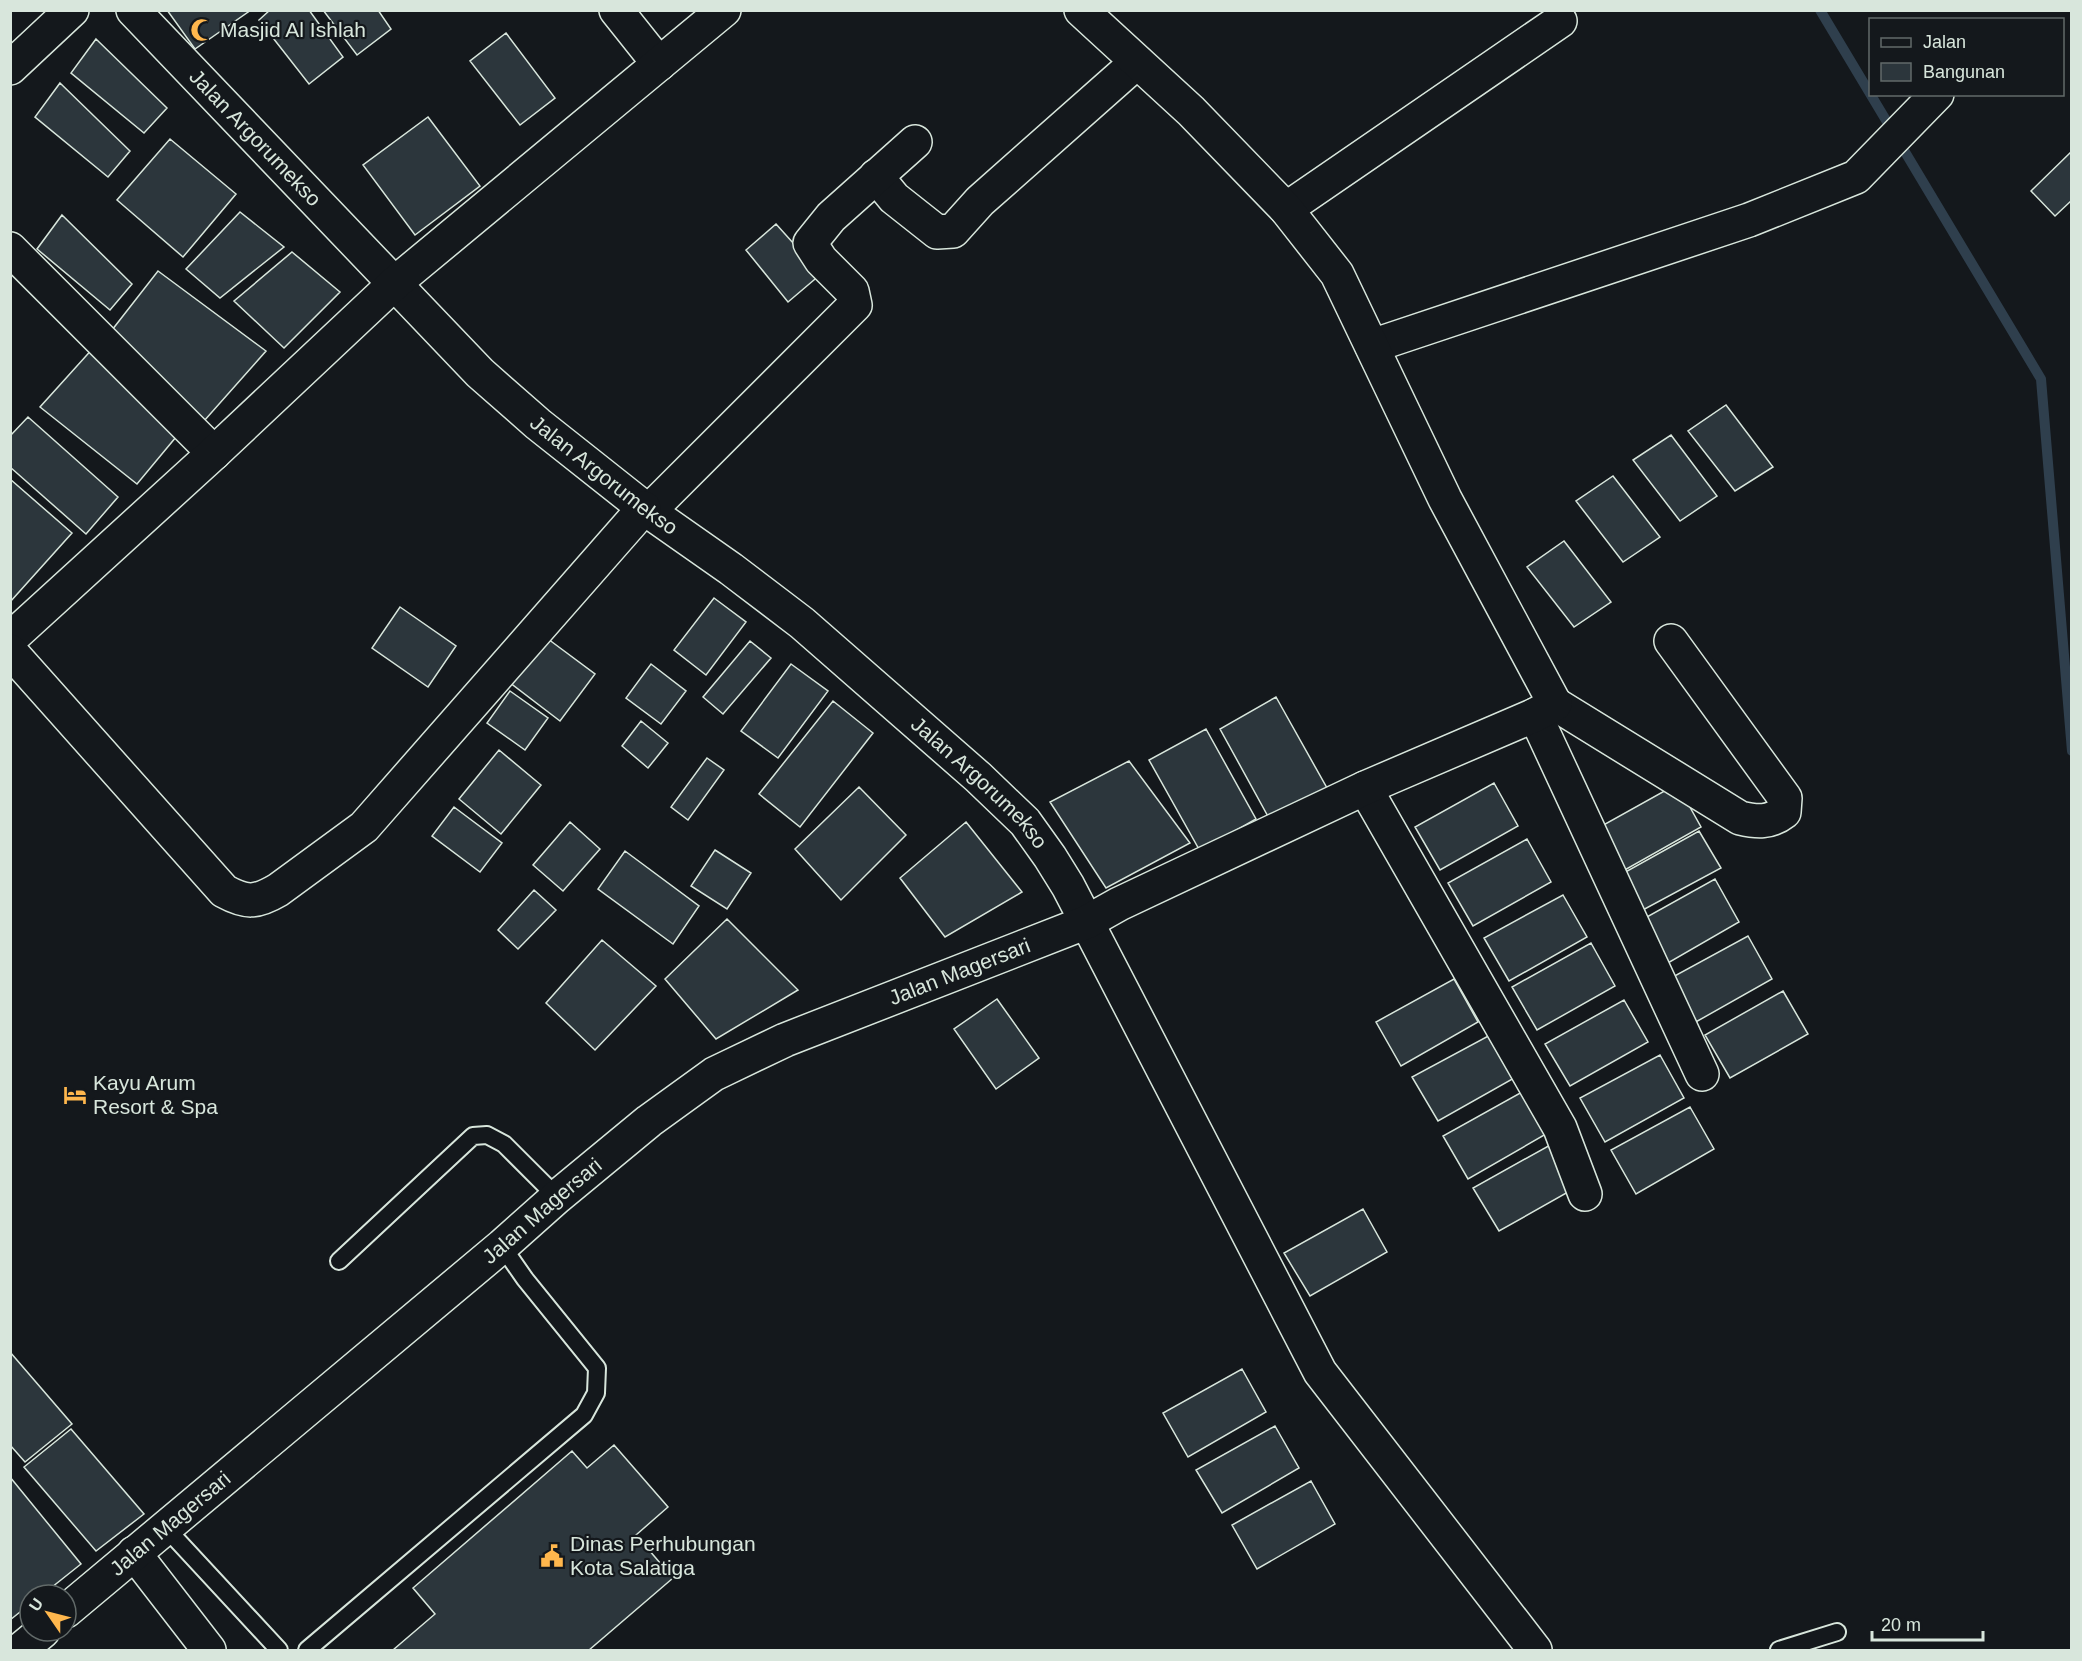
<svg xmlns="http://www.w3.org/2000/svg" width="2082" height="1661" viewBox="0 0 2082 1661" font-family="Helvetica,sans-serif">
	<rect width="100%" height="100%" fill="#14181c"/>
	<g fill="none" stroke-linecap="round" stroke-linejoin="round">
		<path stroke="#2f3f4d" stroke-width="10" d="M 1820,10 L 2041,379 L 2072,751"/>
	</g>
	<path fill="#2c363c" stroke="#d8e6dc" stroke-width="1.5" d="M 167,10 L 251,10 L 195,49 Z
		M 270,10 L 309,10 L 343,57 L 309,84 L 259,20 Z
		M 323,10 L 378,10 L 391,29 L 357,55 Z
		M 506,33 L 555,98 L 520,125 L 470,61 Z
		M 96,39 L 167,108 L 144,133 L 71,73 Z
		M 60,83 L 130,151 L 108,177 L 35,117 Z
		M 428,117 L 480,186 L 415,235 L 363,165 Z
		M 170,139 L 236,194 L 183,257 L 117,200 Z
		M 2072,151 L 2072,200 L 2055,216 L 2031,191 Z
		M 240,212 L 284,247 L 220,298 L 186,269 Z
		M 62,215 L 132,284 L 110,310 L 37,249 Z
		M 776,224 L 821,274 L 788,302 L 746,250 Z
		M 292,252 L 340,292 L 284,348 L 234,301 Z
		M 158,271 L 266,351 L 204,421 L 105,339 Z
		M 95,346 L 186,425 L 137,484 L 40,407 Z
		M 1726,405 L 1773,467 L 1735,491 L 1688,431 Z
		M 28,417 L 118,497 L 86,534 L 10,467 L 10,436 Z
		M 1671,435 L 1717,496 L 1680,521 L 1633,460 Z
		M 1613,476 L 1660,537 L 1623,562 L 1576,501 Z
		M 10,479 L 72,533 L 10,602 Z
		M 1564,541 L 1611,602 L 1574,627 L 1527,567 Z
		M 714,598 L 746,622 L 706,675 L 674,650 Z
		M 400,607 L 456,646 L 428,687 L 372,648 Z
		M 544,636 L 595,674 L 560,721 L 509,682 Z
		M 750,641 L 771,658 L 723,714 L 703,697 Z
		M 651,664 L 686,691 L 661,724 L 626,698 Z
		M 791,664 L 828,691 L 778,758 L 741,731 Z
		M 510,691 L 548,718 L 525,750 L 487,723 Z
		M 1276,697 L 1327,788 L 1270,820 L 1220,729 Z
		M 833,701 L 873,733 L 800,827 L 759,794 Z
		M 641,721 L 668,743 L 648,768 L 622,746 Z
		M 1206,729 L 1256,819 L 1200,851 L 1149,760 Z
		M 499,750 L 541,785 L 501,834 L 459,799 Z
		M 707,758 L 724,770 L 688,820 L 671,807 Z
		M 1129,761 L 1190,843 L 1106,888 L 1050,802 Z
		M 1494,783 L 1518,826 L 1440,870 L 1415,827 Z
		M 1677,784 L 1701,827 L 1623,871 L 1598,828 Z
		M 859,787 L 906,835 L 841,900 L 795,849 Z
		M 454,807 L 502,843 L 480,872 L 432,836 Z
		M 570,822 L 600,849 L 563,891 L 533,865 Z
		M 966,822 L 1022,892 L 945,937 L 900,878 Z
		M 1699,831 L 1721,868 L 1641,911 L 1620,875 Z
		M 1527,839 L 1551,882 L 1473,926 L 1448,883 Z
		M 715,850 L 751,873 L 727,909 L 691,886 Z
		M 625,851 L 699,906 L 673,944 L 598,889 Z
		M 1715,879 L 1739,922 L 1661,967 L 1636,923 Z
		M 534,890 L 556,910 L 518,949 L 498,930 Z
		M 1563,895 L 1587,937 L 1509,981 L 1484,938 Z
		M 727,919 L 798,990 L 716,1039 L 665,979 Z
		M 1748,936 L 1772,979 L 1694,1023 L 1669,979 Z
		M 602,940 L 656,986 L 595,1050 L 546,1003 Z
		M 1591,943 L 1615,986 L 1537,1030 L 1512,987 Z
		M 1454,979 L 1478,1022 L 1401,1066 L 1376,1022 Z
		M 1783,991 L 1808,1034 L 1730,1078 L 1705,1035 Z
		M 997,999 L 1039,1058 L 996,1089 L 954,1029 Z
		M 1624,1000 L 1648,1042 L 1570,1086 L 1545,1044 Z
		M 1492,1034 L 1516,1077 L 1438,1121 L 1412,1077 Z
		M 1660,1055 L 1684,1098 L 1605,1142 L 1580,1098 Z
		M 1522,1092 L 1546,1134 L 1468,1179 L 1443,1136 Z
		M 1690,1107 L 1714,1149 L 1636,1194 L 1611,1150 Z
		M 1552,1144 L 1577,1187 L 1499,1231 L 1473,1188 Z
		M 1363,1209 L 1387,1252 L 1310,1296 L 1284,1253 Z
		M 10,1352 L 72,1424 L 25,1462 L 10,1445 Z
		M 1242,1369 L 1266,1412 L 1188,1457 L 1163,1413 Z
		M 1275,1426 L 1299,1468 L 1222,1513 L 1196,1470 Z
		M 71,1429 L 144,1514 L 96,1551 L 24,1467 Z
		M 614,1445 L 668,1507 L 636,1535 L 673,1578 L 589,1650 L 393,1650 L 435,1614 L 413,1588 L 572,1451 L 587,1468 Z
		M 10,1477 L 81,1564 L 42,1595 L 30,1595 L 30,1604 L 10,1620 Z
		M 1311,1481 L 1335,1524 L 1257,1569 L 1232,1525 Z"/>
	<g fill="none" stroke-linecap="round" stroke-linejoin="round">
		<g stroke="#d8e6dc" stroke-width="20">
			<path id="service" d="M 339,1261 L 473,1136 L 487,1135 L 504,1144 L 557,1197
				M 165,1527 L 279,1650
				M 307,1650 L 584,1415 L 596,1393 L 597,1368 L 525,1279 L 502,1246
				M 1779,1650 L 1837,1632"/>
		</g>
		<g stroke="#d8e6dc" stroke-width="36">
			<g id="minor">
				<path id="s1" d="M 133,10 L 480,373 L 538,424 L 644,508 L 731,569 L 802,623 L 978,777 L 1025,822 L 1050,857 L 1068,886 L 1320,1372 L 1535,1650"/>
				<path d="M 616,10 L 659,64"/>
				<path d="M 10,68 L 72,10"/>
				<path d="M 876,176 L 894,198 L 937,232 L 953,231 L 980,201 L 1137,62"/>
				<path d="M 1286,209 L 1560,21"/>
				<path d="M 10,249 L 214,453"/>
				<path d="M 1372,346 L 1749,220 L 1856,177 L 1937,94"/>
				<path d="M 649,511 L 855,305 L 852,291 L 821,260 L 810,243 L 831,217 L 915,142"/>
				<path d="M 10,639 L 214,453 L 395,283 L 724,10"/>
				<path d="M 10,651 L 224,891 C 246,903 256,903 278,890 L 364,827 L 644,508"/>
				<path d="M 1555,704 L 1740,818 C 1757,822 1770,823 1784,812 L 1785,798 L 1671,641"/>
				<path d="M 1535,715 L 1702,1074"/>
				<path d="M 1365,788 L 1560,1128 L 1585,1194"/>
				<path d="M 134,1553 L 209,1650"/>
				<path id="s2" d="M 66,1611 L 502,1246 L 557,1197 L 649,1121 L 714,1074 L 785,1040 L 1087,922 L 1119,904 L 1365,788 L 1535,715 L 1555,704 L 1445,499 L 1337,274 L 1286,209 L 1191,111 L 1081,10"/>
				<path d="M 20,1650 L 43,1631"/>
			</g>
		</g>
		<use href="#service" stroke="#14181c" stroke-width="16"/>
		<use href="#minor" stroke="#14181c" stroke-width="33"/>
	</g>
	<defs>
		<g id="mosque-bare" transform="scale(1.8)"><path d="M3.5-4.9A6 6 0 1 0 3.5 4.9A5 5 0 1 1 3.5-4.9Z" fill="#ffb74d" stroke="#14181c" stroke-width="2.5" paint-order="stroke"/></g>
		<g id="hotel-bare" transform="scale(1.8)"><path d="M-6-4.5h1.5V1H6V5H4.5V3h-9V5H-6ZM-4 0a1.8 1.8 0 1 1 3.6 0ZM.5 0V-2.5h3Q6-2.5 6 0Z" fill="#ffb74d" stroke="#14181c" stroke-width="2.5" paint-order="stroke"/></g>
		<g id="civic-bare" transform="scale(1.8)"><path d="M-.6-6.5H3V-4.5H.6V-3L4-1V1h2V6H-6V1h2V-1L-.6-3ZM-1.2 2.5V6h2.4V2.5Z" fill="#ffb74d" stroke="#14181c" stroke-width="2.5" paint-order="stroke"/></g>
	</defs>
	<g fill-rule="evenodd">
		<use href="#mosque-bare" x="202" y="30"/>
		<use href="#hotel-bare" x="75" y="1095"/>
		<use href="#civic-bare" x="552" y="1556"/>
	</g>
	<g text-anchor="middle" stroke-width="4.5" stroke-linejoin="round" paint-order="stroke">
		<g font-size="21" fill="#d8e6dc" stroke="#14181c" text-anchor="start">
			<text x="220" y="37">Masjid Al Ishlah</text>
			<text x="93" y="1090">Kayu Arum<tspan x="93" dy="24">Resort &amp; Spa</tspan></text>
			<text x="570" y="1551">Dinas Perhubungan<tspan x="570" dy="24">Kota Salatiga</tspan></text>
		</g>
		<g font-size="21" fill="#d8e6dc" stroke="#14181c">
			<text dy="7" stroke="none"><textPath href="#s1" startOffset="177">Jalan Argorumekso</textPath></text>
			<text dy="7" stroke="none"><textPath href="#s1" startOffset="663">Jalan Argorumekso</textPath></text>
			<text dy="7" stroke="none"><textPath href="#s1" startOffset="1149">Jalan Argorumekso</textPath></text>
			<text dy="7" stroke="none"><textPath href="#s2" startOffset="1108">Jalan Magersari</textPath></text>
			<text dy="7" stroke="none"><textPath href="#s2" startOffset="622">Jalan Magersari</textPath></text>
			<text dy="7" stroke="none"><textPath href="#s2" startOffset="136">Jalan Magersari</textPath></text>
		</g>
	</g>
	<rect width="2082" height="1661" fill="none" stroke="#d8e6dc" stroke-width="24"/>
	<rect x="1869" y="18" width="195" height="78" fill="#14181c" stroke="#626a69" stroke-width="1.5"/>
	<rect x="1881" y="38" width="30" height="9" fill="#14181c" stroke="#626a69" stroke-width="1.5"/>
	<text x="1923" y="48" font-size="18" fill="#d8e6dc">Jalan</text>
	<rect x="1881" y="63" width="30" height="18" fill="#2c363c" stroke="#626a69" stroke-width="1.5"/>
	<text x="1923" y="78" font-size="18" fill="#d8e6dc">Bangunan</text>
	<g transform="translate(48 1613) rotate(305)"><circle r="28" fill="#14181c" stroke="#626a69" stroke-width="1.5"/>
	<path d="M0-4.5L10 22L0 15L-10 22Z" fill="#ffb74d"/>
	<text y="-9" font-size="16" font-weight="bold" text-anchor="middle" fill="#d8e6dc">U</text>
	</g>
	<path d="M1872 1631v9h111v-9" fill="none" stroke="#d8e6dc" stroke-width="3"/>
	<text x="1881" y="1631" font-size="18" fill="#d8e6dc" stroke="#14181c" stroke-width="4.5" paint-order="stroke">20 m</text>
</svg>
